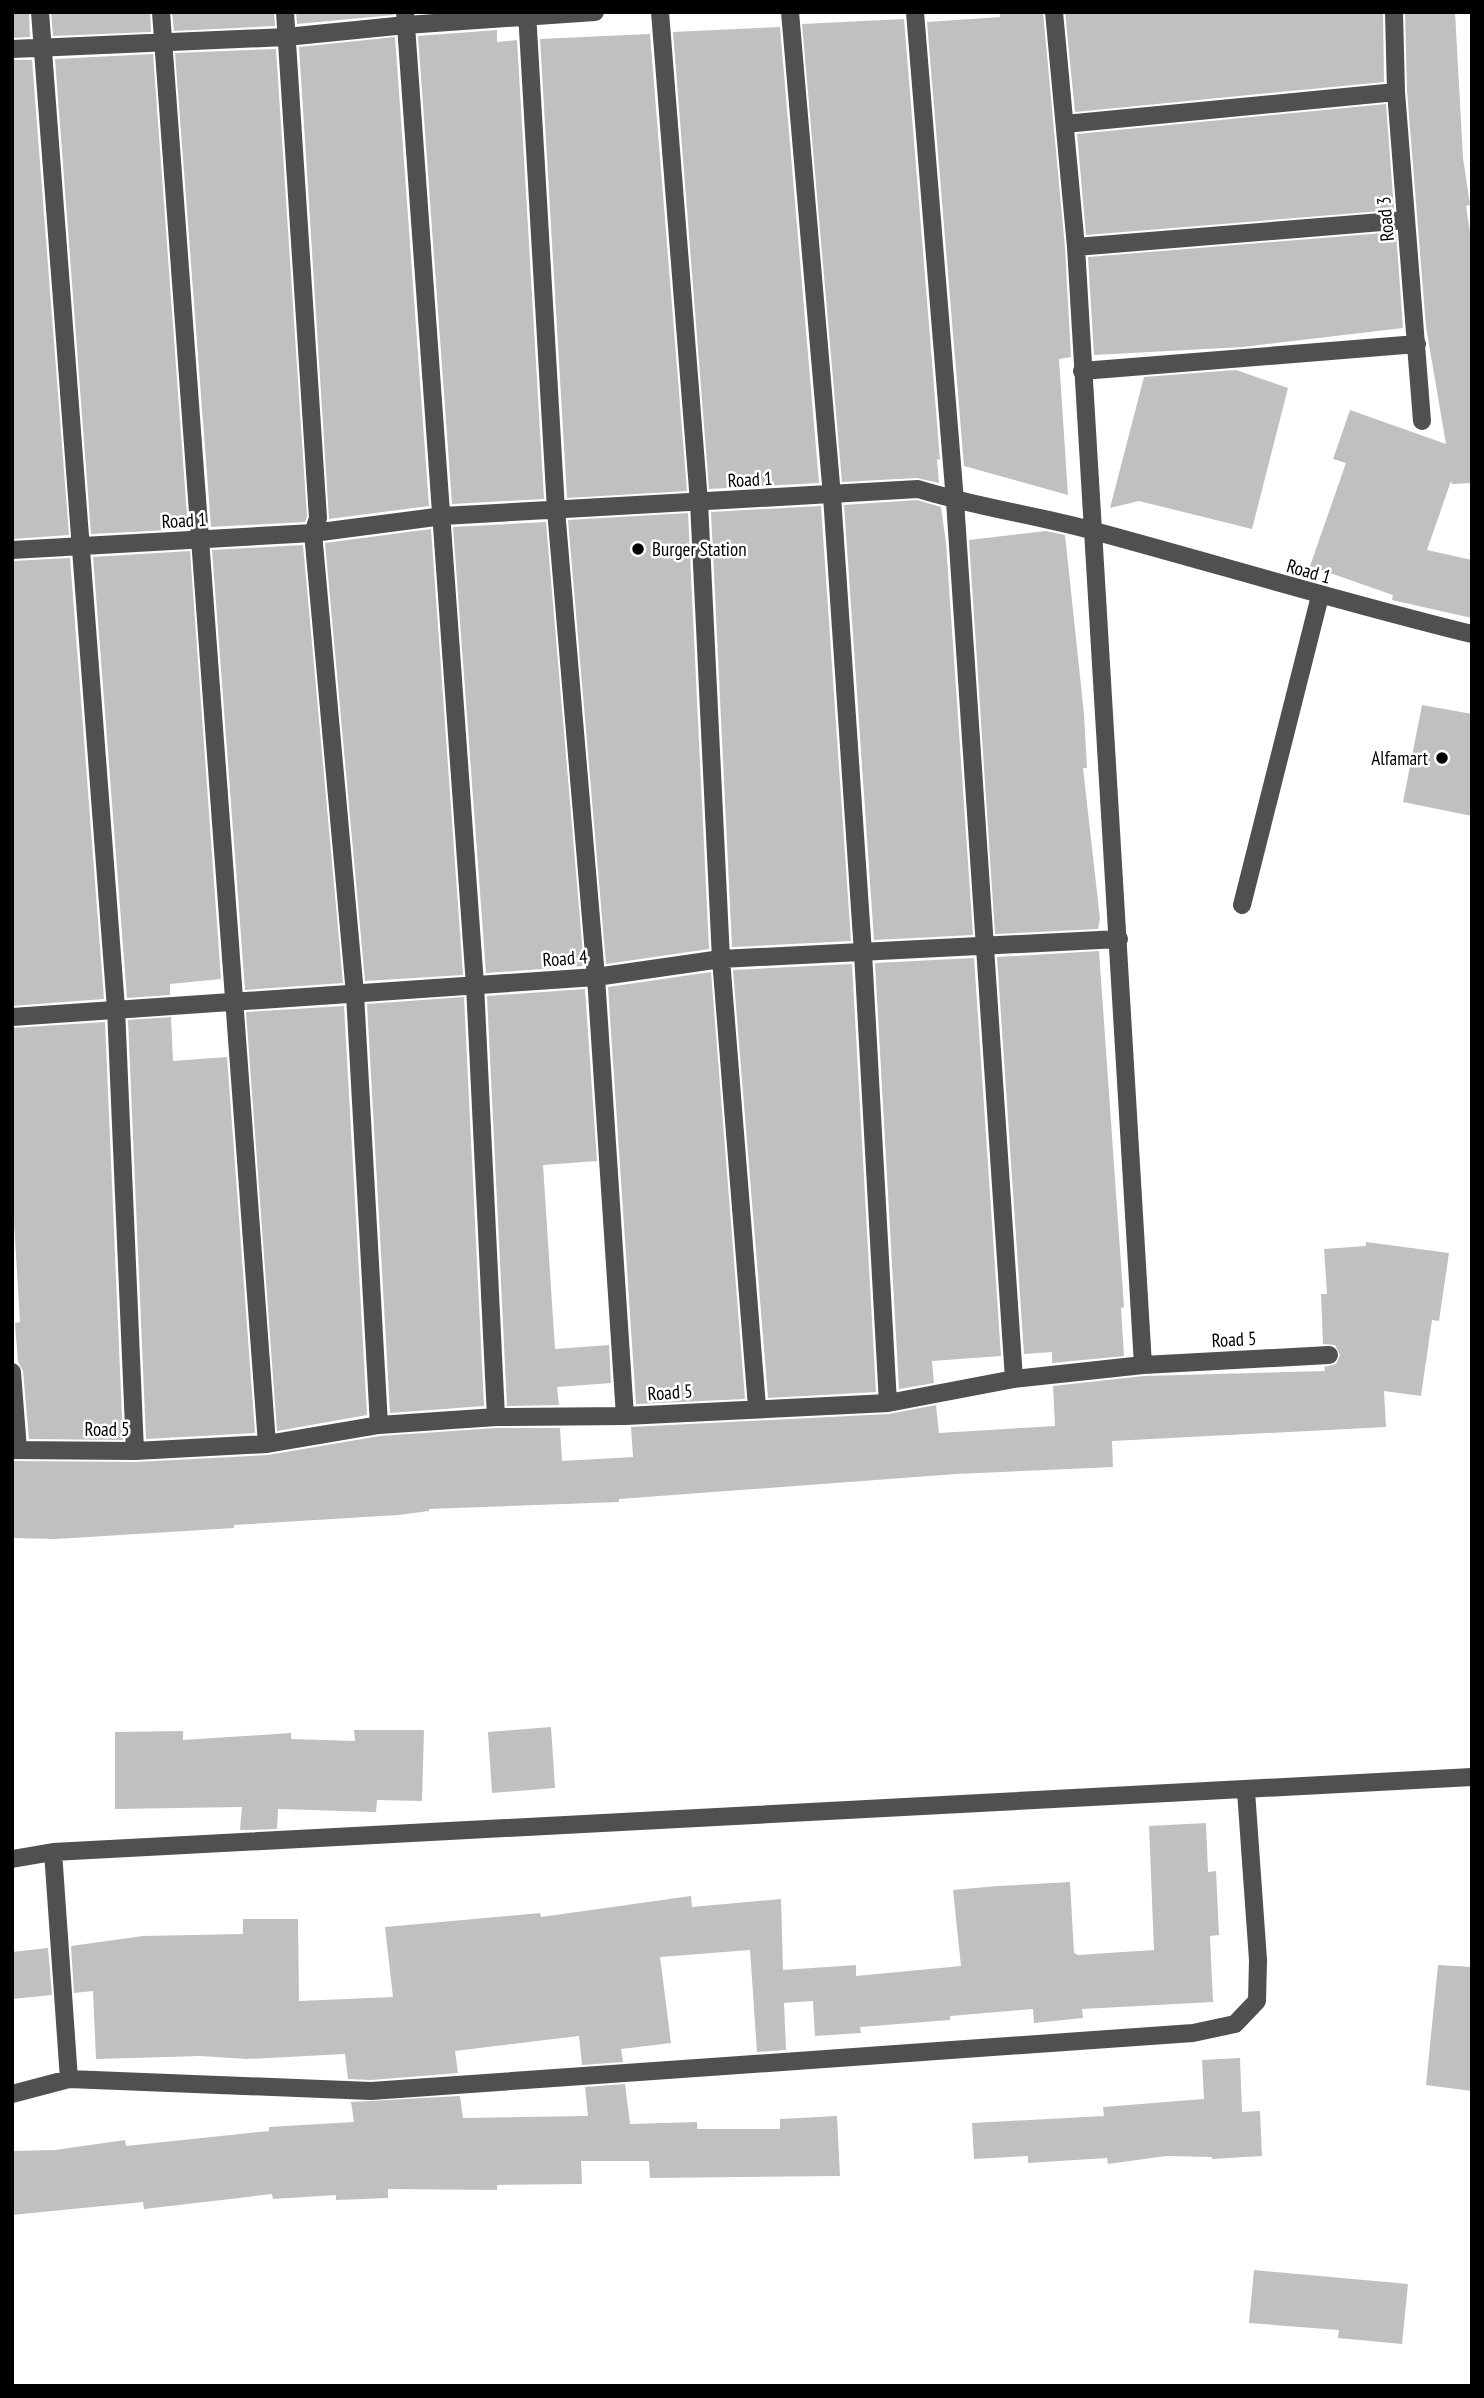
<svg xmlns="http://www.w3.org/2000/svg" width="1484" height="2398" viewBox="0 0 1484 2398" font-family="'PT Sans Narrow',sans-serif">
	<rect width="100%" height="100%" fill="#fff"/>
	<path fill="#c0c0c0" d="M 12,12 L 29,12 L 30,37 L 12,38 Z
		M 51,12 L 150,12 L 151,32 L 53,36 Z
		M 172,12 L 274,12 L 275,26 L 174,31 Z
		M 296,12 L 394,12 L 394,15 L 297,24 Z
		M 1000,12 L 1043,12 L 1065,248 L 1071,357 L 1059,359 L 1068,495 L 964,466 L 927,22 L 1000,17 Z
		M 1065,12 L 1383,12 L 1384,82 L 1075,112 Z
		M 1405,12 L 1455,12 L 1463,158 L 1470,205 L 1466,206 L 1472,245 L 1472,483 L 1452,484 L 1451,481 L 1427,550 L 1472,560 L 1472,618 L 1392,600 L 1393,595 L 1310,566 L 1346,463 L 1333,459 L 1350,410 L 1446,444 L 1426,327 L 1407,91 Z
		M 904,19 L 940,460 L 937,459 L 939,483 L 917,478 L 842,482 L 802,24 Z
		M 780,27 L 819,483 L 709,489 L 673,32 Z
		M 497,30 L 497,42 L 517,40 L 544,499 L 452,504 L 418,36 Z
		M 650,34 L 687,491 L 567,498 L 540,39 Z
		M 395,37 L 429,506 L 329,519 L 299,47 Z
		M 276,49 L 307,517 L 305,522 L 211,527 L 175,53 Z
		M 153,54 L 188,529 L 91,534 L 55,59 Z
		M 12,60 L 32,60 L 69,535 L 12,539 Z
		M 1386,104 L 1394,210 L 1086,235 L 1077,134 Z
		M 1396,232 L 1403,328 L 1242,347 L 1094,355 L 1088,257 Z
		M 1236,370 L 1288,388 L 1252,529 L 1139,501 L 1110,508 L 1144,377 Z
		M 917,500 L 941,507 L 946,543 L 973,935 L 874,940 L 844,505 Z
		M 821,506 L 851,941 L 732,947 L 711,512 Z
		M 688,513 L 709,949 L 606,964 L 568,520 Z
		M 546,522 L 584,966 L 486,973 L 453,527 Z
		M 431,529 L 463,975 L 365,981 L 325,543 Z
		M 1046,531 L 1065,535 L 1084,714 L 1087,768 L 1083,768 L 1100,919 L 1098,929 L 995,934 L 969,540 Z
		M 303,545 L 343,983 L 245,990 L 212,550 Z
		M 190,551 L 221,979 L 170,984 L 170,995 L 127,998 L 93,557 Z
		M 70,558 L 104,999 L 12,1006 L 12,561 Z
		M 1422,705 L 1472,714 L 1472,816 L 1403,802 Z
		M 1099,951 L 1124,1307 L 1121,1308 L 1124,1356 L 1052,1363 L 1052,1352 L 1024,1354 L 997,957 Z
		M 974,958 L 1001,1356 L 932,1361 L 934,1383 L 899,1389 L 875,963 Z
		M 852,964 L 876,1392 L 768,1398 L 733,970 Z
		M 711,972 L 745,1399 L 636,1404 L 608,987 Z
		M 585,989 L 597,1161 L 543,1165 L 555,1349 L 609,1345 L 611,1383 L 557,1387 L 559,1405 L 507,1406 L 487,996 Z
		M 464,997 L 484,1406 L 390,1413 L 367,1004 Z
		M 344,1006 L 367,1415 L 277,1431 L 246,1012 Z
		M 171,1017 L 173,1061 L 227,1057 L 255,1433 L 146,1439 L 128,1020 Z
		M 105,1022 L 123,1440 L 29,1439 L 23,1371 L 18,1362 L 15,1323 L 20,1322 L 12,1188 L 12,1028 Z
		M 1366,1242 L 1449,1253 L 1439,1321 L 1432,1320 L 1421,1396 L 1384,1391 L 1386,1427 L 1112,1441 L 1113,1467 L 956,1474 L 619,1499 L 619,1502 L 429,1509 L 429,1511 L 398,1515 L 234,1525 L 234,1528 L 56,1539 L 12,1538 L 12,1461 L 136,1462 L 268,1455 L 380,1436 L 496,1428 L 560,1428 L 562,1461 L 633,1457 L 631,1427 L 889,1414 L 936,1405 L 939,1433 L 1055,1426 L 1053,1386 L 1144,1376 L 1325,1371 L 1324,1367 L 1336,1364 L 1340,1355 L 1335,1345 L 1323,1344 L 1321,1294 L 1327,1294 L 1324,1249 L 1366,1246 Z
		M 551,1727 L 555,1788 L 492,1793 L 488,1732 Z
		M 354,1730 L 424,1730 L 422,1801 L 377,1800 L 376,1812 L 278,1809 L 277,1829 L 249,1830 L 240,1830 L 242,1807 L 115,1809 L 115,1732 L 183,1731 L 183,1740 L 291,1733 L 291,1739 L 355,1741 Z
		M 1206,1823 L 1208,1872 L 1216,1871 L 1219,1935 L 1210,1936 L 1213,2002 L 1082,2009 L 1083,2018 L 1034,2023 L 1033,2009 L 950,2016 L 950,2020 L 860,2027 L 861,2033 L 815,2036 L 813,2001 L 784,2003 L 786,2050 L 757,2052 L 750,1950 L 660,1957 L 671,2043 L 621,2049 L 623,2062 L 582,2065 L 579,2036 L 455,2051 L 458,2073 L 371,2080 L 348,2079 L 345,2054 L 247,2059 L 200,2056 L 96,2059 L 93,1991 L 74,1993 L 71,1946 L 143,1936 L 243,1934 L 243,1919 L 298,1919 L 299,2001 L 393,1997 L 385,1927 L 540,1913 L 541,1917 L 691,1896 L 692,1907 L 781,1899 L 783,1970 L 856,1965 L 856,1976 L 961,1966 L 953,1890 L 998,1886 L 1070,1882 L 1074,1953 L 1078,1955 L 1154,1950 L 1149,1826 Z
		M 48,1948 L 52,1995 L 12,1999 L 12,1952 Z
		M 1438,1965 L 1472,1967 L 1472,2091 L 1426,2085 Z
		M 1240,2058 L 1242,2112 L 1260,2111 L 1262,2156 L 1212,2159 L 1212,2157 L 1166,2156 L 1108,2164 L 1107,2158 L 1028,2163 L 1028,2156 L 974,2159 L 972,2123 L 1104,2116 L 1103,2107 L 1204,2099 L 1202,2060 Z
		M 625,2084 L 630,2124 L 697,2122 L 697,2129 L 780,2129 L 780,2119 L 837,2116 L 840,2176 L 650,2178 L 649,2161 L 581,2161 L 582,2184 L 497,2185 L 497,2190 L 388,2189 L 388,2198 L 336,2200 L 336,2195 L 273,2199 L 272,2194 L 144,2209 L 143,2202 L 12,2215 L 12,2151 L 55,2150 L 125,2140 L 126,2146 L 269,2131 L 269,2127 L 354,2122 L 351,2102 L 460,2096 L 463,2118 L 588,2116 L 585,2087 Z
		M 1254,2270 L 1408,2284 L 1402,2344 L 1338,2338 L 1339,2330 L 1249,2323 Z"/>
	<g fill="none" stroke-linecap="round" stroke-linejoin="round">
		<path stroke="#505050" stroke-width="18" d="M 40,12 L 116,1008 L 135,1451
			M 161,12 L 267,1444
			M 285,12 L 318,518 L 313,533 L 355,994 L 379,1425
			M 405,12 L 475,985 L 496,1417
			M 527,12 L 556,510 L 596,977 L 625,1416
			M 660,12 L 699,502 L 721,959 L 757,1407
			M 790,12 L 832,496 L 863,953 L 888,1403
			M 915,12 L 955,501 L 1014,1379
			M 1054,12 L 1076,247 L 1143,1365
			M 1394,12 L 1396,92 L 1422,421
			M 12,49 L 286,37 L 406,25 L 595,12
			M 1065,124 L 1396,92
			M 1076,247 L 1406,220
			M 1082,371 L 1417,344
			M 12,550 L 313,533 L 443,516 L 918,489 C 976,507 1036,515 1094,531 C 1220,565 1345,603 1472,634
			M 1242,905 L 1320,596
			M 12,1017 L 596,977 L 721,959 L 1119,939
			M 12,1372 L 18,1450
			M 12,1450 L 135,1451 L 267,1444 L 379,1425 L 496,1417 L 625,1416 L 888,1403 L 1014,1379 L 1143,1365 L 1329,1355
			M 53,1852 L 69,2079
			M 12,1859 L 53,1852 L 1472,1777
			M 12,2094 L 69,2079 L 371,2091 L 1193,2033 L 1235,2024 L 1257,2001 L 1258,1960 L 1246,1791"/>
	</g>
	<g fill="#000" stroke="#fff" stroke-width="2.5">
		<circle cx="638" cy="549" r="7"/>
		<circle cx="1442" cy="758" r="7"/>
	</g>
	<g text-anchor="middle" stroke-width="5" stroke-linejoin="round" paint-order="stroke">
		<g font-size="19" fill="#000" stroke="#fff">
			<text transform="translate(1385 219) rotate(-95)" y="7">Road 3</text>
			<text transform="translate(750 479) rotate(-3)" y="7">Road 1</text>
			<text transform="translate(184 520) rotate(-3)" y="7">Road 1</text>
			<text transform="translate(1309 571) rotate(16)" y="7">Road 1</text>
			<text transform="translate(565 958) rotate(-4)" y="7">Road 4</text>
			<text transform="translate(1234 1339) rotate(-3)" y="7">Road 5</text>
			<text transform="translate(670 1392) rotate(-4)" y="7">Road 5</text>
			<text x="107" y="1436">Road 5</text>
		</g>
		<g font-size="19" fill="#000" stroke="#fff" text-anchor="start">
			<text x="652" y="556">Burger Station</text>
			<text x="1428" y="765" text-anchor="end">Alfamart</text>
		</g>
	</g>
	<rect width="1484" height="2398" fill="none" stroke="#000000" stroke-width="28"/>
</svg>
